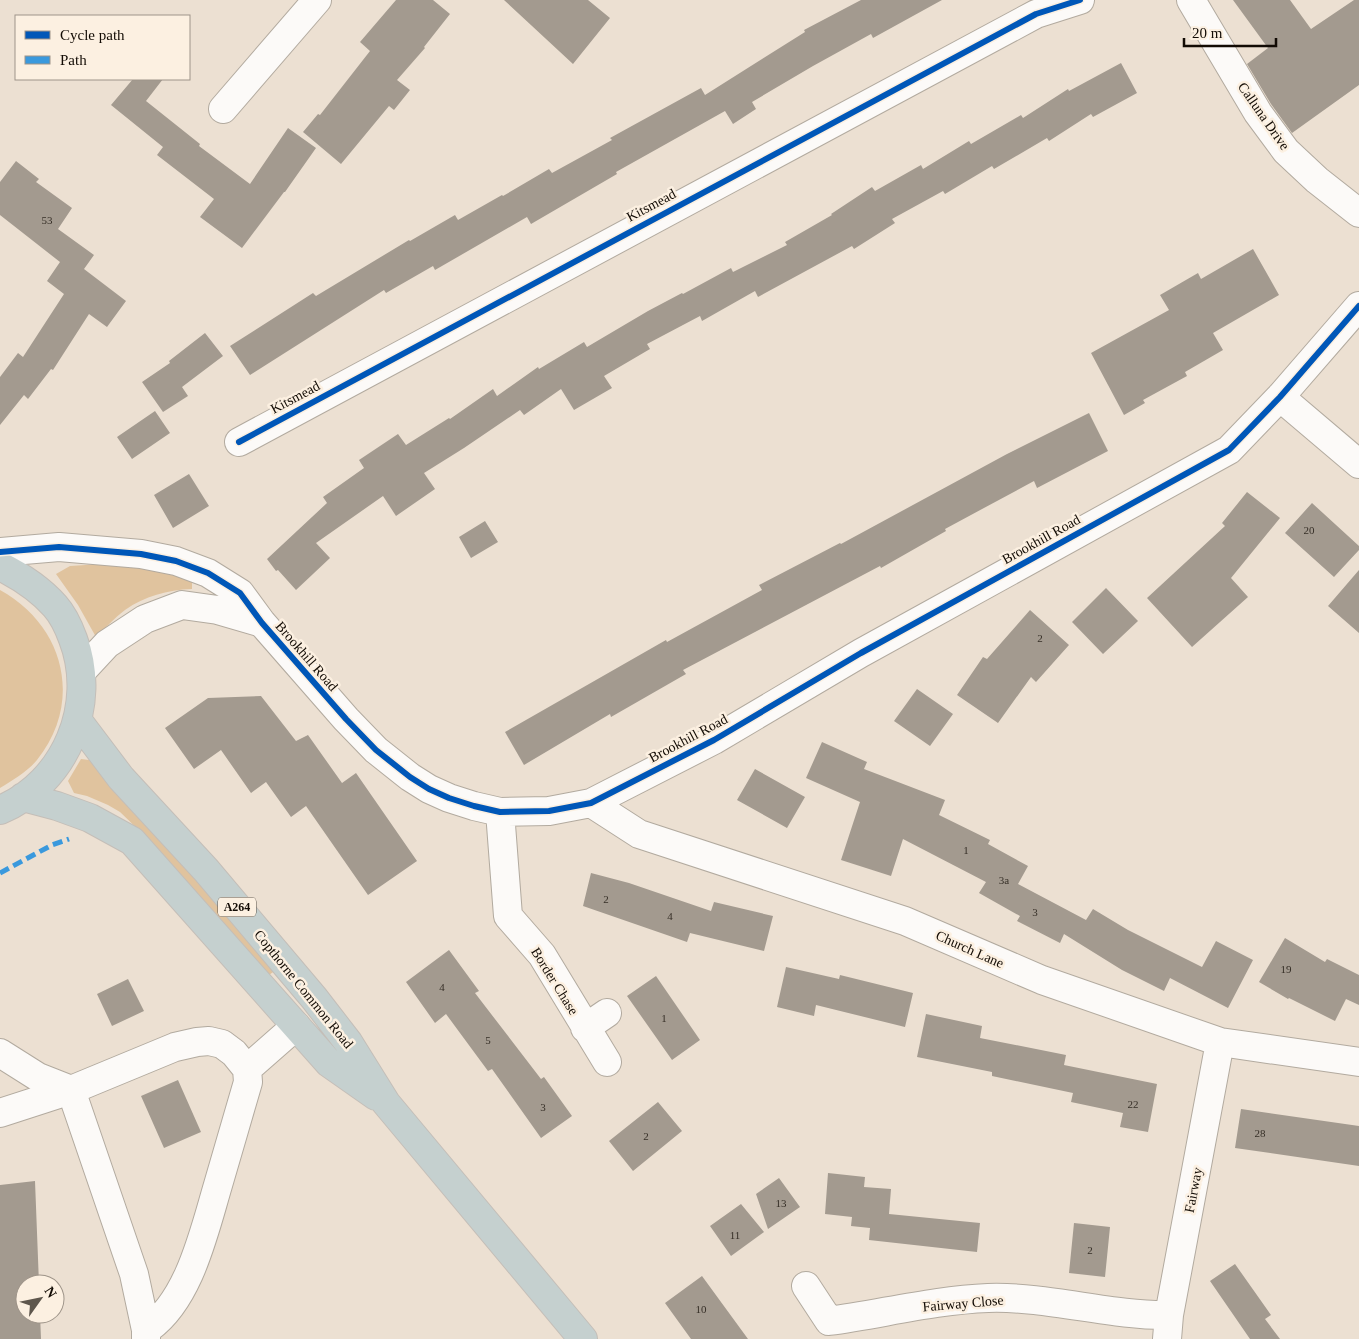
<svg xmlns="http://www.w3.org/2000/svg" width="1359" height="1339" viewBox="0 0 1359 1339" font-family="'Times New Roman',serif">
	<rect width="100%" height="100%" fill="#ece0d2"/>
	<path fill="#e0c39e" d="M 117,563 L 192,578 L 192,589 C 167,590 145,596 125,610 C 114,618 105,629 96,637 L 78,605 L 56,574 L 70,566 Z
		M 0,590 C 64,625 84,701 37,760 C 27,772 13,780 0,788 Z
		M 81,759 L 97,761 L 122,795 L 276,970 L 269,975 L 148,839 L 120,812 L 108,805 L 87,796 L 74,793 L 68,781 Z"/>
	<path fill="#a39a8f" d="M 396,0 L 433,0 L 450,14 L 424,47 L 425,48 L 397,80 L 410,90 L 394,110 L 389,106 L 341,164 L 303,132 L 318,114 L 320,115 L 370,51 L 360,42 Z
		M 504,0 L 588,0 L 610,18 L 573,64 Z
		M 861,0 L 942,0 L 873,38 L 871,34 L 813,66 L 752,102 L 756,109 L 733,124 L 725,111 L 616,172 L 617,174 L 531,224 L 527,217 L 435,270 L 433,266 L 386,293 L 384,290 L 250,375 L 230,346 L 313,293 L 316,296 L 409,240 L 410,241 L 455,215 L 458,220 L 502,195 L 503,196 L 549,169 L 552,173 L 612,140 L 610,138 L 701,88 L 705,95 L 805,32 L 804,30 Z
		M 1233,0 L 1290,0 L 1311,29 L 1354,0 L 1359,0 L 1359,85 L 1292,133 L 1271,104 L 1247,64 L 1268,48 Z
		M 1121,63 L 1137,93 L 1093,117 L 1091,114 L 1049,141 L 1047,138 L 994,169 L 992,166 L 945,194 L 943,191 L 892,219 L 895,223 L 854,249 L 852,246 L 758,297 L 755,291 L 702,321 L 700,316 L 647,344 L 650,349 L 604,376 L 612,388 L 574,410 L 561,389 L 524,415 L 520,410 L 464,448 L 424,473 L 435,489 L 396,516 L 383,496 L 316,543 L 330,558 L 296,590 L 278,570 L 276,571 L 267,559 L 327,503 L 323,497 L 364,468 L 359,460 L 398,434 L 406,445 L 449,418 L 450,419 L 493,389 L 497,396 L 538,367 L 539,369 L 584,342 L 587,347 L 648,311 L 682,293 L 683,294 L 731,268 L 733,272 L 787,245 L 785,242 L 832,215 L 831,214 L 872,187 L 875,191 L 921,165 L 923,169 L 969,141 L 971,144 L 1021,115 L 1023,118 L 1068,89 L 1069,91 Z
		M 133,79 L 163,79 L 146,101 L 200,144 L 199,146 L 250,184 L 288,128 L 316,148 L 285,192 L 284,192 L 242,248 L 200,217 L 214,199 L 157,155 L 163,147 L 111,105 Z
		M 16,161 L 39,179 L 36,182 L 72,208 L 58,229 L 94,255 L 84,269 L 126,301 L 107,327 L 89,314 L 53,370 L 51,369 L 28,399 L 24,395 L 0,425 L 0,377 L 18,353 L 23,357 L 64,294 L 47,281 L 60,262 L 0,215 L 0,182 Z
		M 1253,249 L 1279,295 L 1213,333 L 1223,350 L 1185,372 L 1187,376 L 1143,400 L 1145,403 L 1124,415 L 1091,353 L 1169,310 L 1160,295 L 1198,273 L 1201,279 Z
		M 205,333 L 223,356 L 182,387 L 188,396 L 163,412 L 142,382 L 170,363 L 169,361 Z
		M 155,411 L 170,433 L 132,459 L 117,437 Z
		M 1089,413 L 1108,451 L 1037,488 L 1034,481 L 945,529 L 946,531 L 881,568 L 880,566 L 683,670 L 686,674 L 611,717 L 610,714 L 524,765 L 505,732 L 666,640 L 667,642 L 762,590 L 759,585 L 840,543 L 841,544 L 1007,454 Z
		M 189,474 L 209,506 L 173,528 L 154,495 Z
		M 1247,492 L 1280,518 L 1231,578 L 1248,597 L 1192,647 L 1147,598 L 1225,526 L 1222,523 Z
		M 1312,503 L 1359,546 L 1359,550 L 1334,577 L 1285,533 Z
		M 485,521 L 498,542 L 471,558 L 459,537 Z
		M 1359,570 L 1359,633 L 1328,606 Z
		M 1106,588 L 1138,621 L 1103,654 L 1072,622 Z
		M 1030,610 L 1069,645 L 1036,682 L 1031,677 L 998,723 L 957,695 L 983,657 L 987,659 Z
		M 917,689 L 953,714 L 930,746 L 894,721 Z
		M 261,696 L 296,741 L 308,735 L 342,783 L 356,773 L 417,861 L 368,895 L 306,806 L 291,817 L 266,782 L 251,793 L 221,750 L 194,769 L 165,728 L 208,698 Z
		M 822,742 L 867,762 L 864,769 L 945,800 L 939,815 L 990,840 L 988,844 L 1028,866 L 1018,884 L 1086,920 L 1093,909 L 1128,930 L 1202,967 L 1216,941 L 1253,960 L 1228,1008 L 1170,978 L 1164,991 L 1122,970 L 1064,934 L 1060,943 L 1017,921 L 1020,916 L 979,893 L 986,882 L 903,839 L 891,876 L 841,860 L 860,802 L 806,778 Z
		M 755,769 L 805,797 L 787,828 L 737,800 Z
		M 591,873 L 629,883 L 711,911 L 714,902 L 773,916 L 764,951 L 690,933 L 687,942 L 583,906 Z
		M 1285,938 L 1325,962 L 1327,959 L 1359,975 L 1359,1005 L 1346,999 L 1335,1021 L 1289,998 L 1288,999 L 1259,982 Z
		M 449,950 L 479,991 L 475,993 L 541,1079 L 544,1077 L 572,1116 L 541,1138 L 492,1069 L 488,1071 L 446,1014 L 435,1023 L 406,982 Z
		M 786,967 L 839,979 L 840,975 L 913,993 L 905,1027 L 816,1005 L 814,1016 L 777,1007 Z
		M 656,976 L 700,1040 L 672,1060 L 627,996 Z
		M 128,979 L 144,1011 L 112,1026 L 97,994 Z
		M 926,1014 L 982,1026 L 980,1038 L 1066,1055 L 1064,1065 L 1157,1084 L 1148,1132 L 1120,1127 L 1123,1113 L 1071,1102 L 1073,1093 L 992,1076 L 992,1072 L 917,1057 Z
		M 178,1080 L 201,1132 L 164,1148 L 141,1096 Z
		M 658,1102 L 682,1131 L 633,1171 L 609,1141 Z
		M 1241,1109 L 1359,1126 L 1359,1166 L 1235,1148 Z
		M 828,1173 L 865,1177 L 864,1187 L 891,1189 L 889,1214 L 980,1223 L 977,1252 L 869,1240 L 870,1228 L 851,1226 L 852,1217 L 825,1214 Z
		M 779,1178 L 800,1207 L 768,1229 L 756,1194 Z
		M 35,1181 L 39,1284 L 25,1284 L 25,1314 L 40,1314 L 41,1339 L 0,1339 L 0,1185 Z
		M 741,1204 L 764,1232 L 731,1256 L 710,1226 Z
		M 1074,1223 L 1110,1227 L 1105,1277 L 1069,1273 Z
		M 1235,1264 L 1271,1315 L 1265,1319 L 1280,1339 L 1250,1339 L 1210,1281 Z
		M 702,1276 L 748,1339 L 691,1339 L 665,1303 Z"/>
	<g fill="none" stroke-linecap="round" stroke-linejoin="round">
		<g stroke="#b2aa9f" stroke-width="30">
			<path id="minor" d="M 1191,0 L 1258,113 L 1286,151 L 1317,180 L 1359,213
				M 223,109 L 317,0
				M 1280,397 L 1359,464
				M 239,442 L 1036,14 L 1080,0
				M 0,552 L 59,547 L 141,554 L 176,561 L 208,573 L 240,593 L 262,623 L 346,719 L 376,750 L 410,777 L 429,789 L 449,798 L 474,806 L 500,812 L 549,811 L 591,803 L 714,740 L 861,653 L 1229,450 L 1280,397 L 1359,306
				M 81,672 L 107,644 L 145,619 L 182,605 L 218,610 L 262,623
				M 591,803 L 639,834 L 905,921 L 1042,980 L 1220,1042 L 1359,1062
				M 500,812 L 508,916 L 542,955 L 607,1062
				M 585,1028 L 607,1013
				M 0,1053 L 38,1077 L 71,1090 L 134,1274 L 146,1330 L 146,1339
				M 0,1113 L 71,1090 L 175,1047 L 197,1042 L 209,1041 L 222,1044 L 234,1053 L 247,1069
				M 806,1286 L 829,1321 C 881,1314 935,1300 988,1298 C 1049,1296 1109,1316 1169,1315
				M 146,1330 C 189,1302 204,1232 218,1185 C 228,1151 238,1116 248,1082 L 247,1069 L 296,1026
				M 1167,1339 L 1169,1315 L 1220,1042"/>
		</g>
		<g stroke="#c4beb8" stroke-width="30">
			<path id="highway" d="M 0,566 C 20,576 40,589 55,606 C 63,615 69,628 73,639 C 98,704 66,783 0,810
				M 78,721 L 121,778 L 206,870 L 314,998 L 348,1042 L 386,1103 L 583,1339
				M 23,797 L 57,806 L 90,818 L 132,841 L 329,1063 L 376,1096"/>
		</g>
		<use href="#minor" stroke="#fcfaf8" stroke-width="28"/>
		<use href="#highway" stroke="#c5d0cf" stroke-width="28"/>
		<path stroke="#3a99dd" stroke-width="5" stroke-dasharray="10 5" stroke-linecap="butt" d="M 0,873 L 52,845 L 69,839"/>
		<g stroke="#fcf0e1" stroke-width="9">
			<path id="cycleway" d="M 239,442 L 1036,14 L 1080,0
				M 0,552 L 59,547 L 141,554 L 176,561 L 208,573 L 240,593 L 262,623 L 346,719 L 376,750 L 410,777 L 429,789 L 449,798 L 474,806 L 500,812 L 549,811 L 591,803 L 714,740 L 861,653 L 1229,450 L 1280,397 L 1359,306"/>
		</g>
		<use href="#cycleway" stroke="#0057b8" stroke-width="6"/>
	</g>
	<g text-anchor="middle" stroke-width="5" stroke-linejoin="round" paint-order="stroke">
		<g font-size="11" fill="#362f27">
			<text x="47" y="224">53</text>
			<text x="1309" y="534">20</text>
			<text x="1040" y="642">2</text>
			<text x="966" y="854">1</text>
			<text x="1004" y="884">3a</text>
			<text x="606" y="903">2</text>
			<text x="1035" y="916">3</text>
			<text x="670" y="920">4</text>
			<text x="1286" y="973">19</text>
			<text x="442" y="991">4</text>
			<text x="664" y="1022">1</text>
			<text x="488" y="1044">5</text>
			<text x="1133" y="1108">22</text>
			<text x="543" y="1111">3</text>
			<text x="1260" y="1137">28</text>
			<text x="646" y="1140">2</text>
			<text x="781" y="1207">13</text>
			<text x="735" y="1239">11</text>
			<text x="1090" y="1254">2</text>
			<text x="701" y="1313">10</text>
		</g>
		<rect fill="#fcf0e1" stroke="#585046" stroke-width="1" x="218" y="897.5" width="38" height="19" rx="4"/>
		<g font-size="12" font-weight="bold" fill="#120b04">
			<text x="237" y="911">A264</text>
		</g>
		<g font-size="14" fill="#120b04" stroke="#fcf0e1">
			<text transform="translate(1264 116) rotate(55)" y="5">Calluna Drive</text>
			<text transform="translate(651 205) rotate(-28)" y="5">Kitsmead</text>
			<text transform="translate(295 397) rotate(-28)" y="5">Kitsmead</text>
			<text transform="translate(1041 539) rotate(-29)" y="5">Brookhill Road</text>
			<text transform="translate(307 656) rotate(49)" y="5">Brookhill Road</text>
			<text transform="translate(688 738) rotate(-28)" y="5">Brookhill Road</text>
			<text transform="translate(970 949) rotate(24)" y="5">Church Lane</text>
			<text transform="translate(555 981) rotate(58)" y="5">Border Chase</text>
			<text transform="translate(304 989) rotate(51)" y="5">Copthorne Common Road</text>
			<text transform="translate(1193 1190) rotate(-79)" y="5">Fairway</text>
			<text transform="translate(963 1303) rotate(-5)" y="5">Fairway Close</text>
		</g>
	</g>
	<rect x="15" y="15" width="175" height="65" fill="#fcf0e1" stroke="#9e9489"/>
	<rect x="25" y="31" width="25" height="8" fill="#0057b8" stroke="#9e9489"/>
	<text x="60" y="40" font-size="15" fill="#120b04">Cycle path</text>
	<rect x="25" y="56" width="25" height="8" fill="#3a99dd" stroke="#9e9489"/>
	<text x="60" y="65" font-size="15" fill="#120b04">Path</text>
	<g transform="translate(40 1299) rotate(57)"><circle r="24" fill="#fcf0e1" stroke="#9e9489"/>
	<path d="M0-4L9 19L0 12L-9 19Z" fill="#5e564c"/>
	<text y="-8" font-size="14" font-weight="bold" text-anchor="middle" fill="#120b04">N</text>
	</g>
	<path d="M1184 38v8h92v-8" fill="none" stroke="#120b04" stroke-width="2.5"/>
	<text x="1192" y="38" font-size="15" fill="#120b04" stroke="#fcf0e1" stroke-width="4" paint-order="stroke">20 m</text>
</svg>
